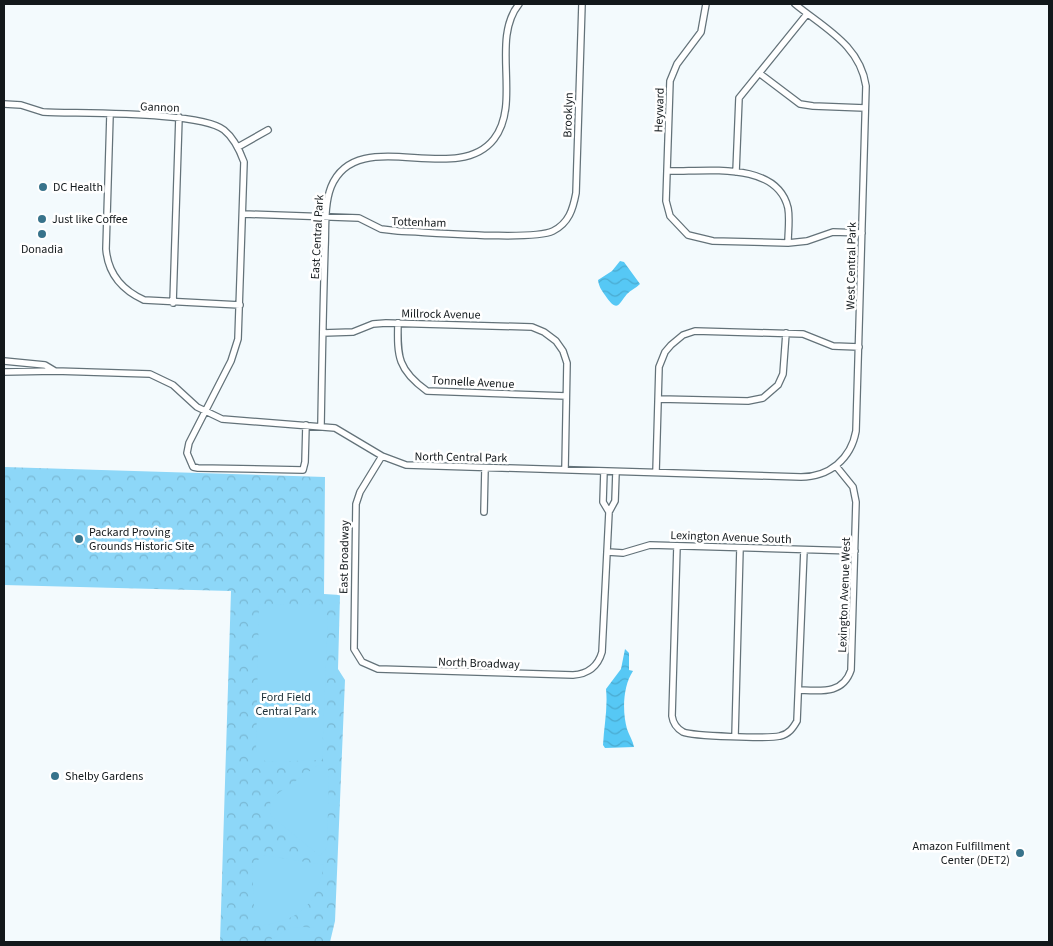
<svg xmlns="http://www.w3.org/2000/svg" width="1053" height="946" viewBox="0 0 1053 946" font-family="'Source Sans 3',sans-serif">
	<defs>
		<pattern id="forest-crowns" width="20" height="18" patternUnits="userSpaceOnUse" patternTransform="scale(1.25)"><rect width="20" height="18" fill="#8dd7f8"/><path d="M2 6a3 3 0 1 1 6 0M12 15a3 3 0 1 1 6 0" fill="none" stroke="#79b8d4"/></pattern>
		<pattern id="water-waves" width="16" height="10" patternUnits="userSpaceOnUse" patternTransform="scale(1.25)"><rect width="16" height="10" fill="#56c8f5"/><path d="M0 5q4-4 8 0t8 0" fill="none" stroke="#4aabd1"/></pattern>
	</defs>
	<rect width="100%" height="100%" fill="#f3fafd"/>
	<path fill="url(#forest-crowns)" d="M 4,467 L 325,477 L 324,594 L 340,595 L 338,669 L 345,680 L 335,921 L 330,942 L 220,942 L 231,591 L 4,585 Z"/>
	<path fill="#8dd7f8" d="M 259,604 L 318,605 L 328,616 L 322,760 L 266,762 L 256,752 Z
		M 321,763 L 329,771 L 327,847 L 320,856 L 271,816 L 270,799 Z
		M 263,855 L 324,865 C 316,908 297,922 255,926 L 252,866 Z
		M 304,927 L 314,928 L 314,942 L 266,942 L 290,928 Z"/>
	<path fill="url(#water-waves)" d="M 620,261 L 624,262 L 640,284 C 636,288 631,290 627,294 C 619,303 618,313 607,298 C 603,292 599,288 598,280 L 612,271 Z
		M 625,649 L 629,653 L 629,670 L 633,671 C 623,686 622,711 627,729 C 629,735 633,741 634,747 L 605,748 L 603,745 C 604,726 608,708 606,689 L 621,669 Z"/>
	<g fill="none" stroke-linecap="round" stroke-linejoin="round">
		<g stroke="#637279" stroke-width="8">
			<path id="minor" d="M 706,4 L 701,32 L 677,64 L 670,81 L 666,201 L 670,216 L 688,235 L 713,241 L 788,243 L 807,241 L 833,232 L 862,233
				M 759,73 L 800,104 L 813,106 L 865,108
				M 4,104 L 21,105 L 43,112 C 78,114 201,111 224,130 C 234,138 240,151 244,162 L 238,339 L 231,361 L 189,443 L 187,453 L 193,467 L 198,468 L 303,470 L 305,462 L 306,425
				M 110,115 L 106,249 C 108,274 122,290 144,300 L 240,305
				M 238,147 L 268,130
				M 667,171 C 704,172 777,160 788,208 C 790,219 788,232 788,243
				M 736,172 L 739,98 L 807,14
				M 244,214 L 359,218 L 381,229 L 398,231 C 428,232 532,241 553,231 C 569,223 573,209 576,193 L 582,4
				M 173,303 L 179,117
				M 398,323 C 397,357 398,370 427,391 L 566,396
				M 323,333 L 353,332 L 373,324 L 386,323 L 532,327 L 544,332 L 556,341 L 563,351 L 567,363 L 565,469
				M 4,361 L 45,365 L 55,371
				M 4,372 L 55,371 L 150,374 L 173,385 L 197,407 L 222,419 L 335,428 L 382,456 L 406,465 L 801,477 C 829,477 851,459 856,431 L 866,86 C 860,45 824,28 795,4
				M 659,399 L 748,401 L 763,398 L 778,385 L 783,374 L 786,333
				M 321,425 C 322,366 323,307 325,247 C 326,229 324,205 331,187 C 357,123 456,188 494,139 C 522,103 490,40 519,4
				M 382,456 L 360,492 L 356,504 L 354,649 L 362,662 L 378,669 L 573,675 C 588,674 598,666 602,652 L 609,512 L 615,501 L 616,472
				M 604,471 L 603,502 L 609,512
				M 656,472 L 659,367 L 665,352 L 671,345 L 683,335 L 695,331 L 803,334 L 833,346 L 859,347
				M 484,512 L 485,468
				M 677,546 L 672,716 C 673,723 676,728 683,732 C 692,736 769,739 780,736 C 789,734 793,728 797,721 L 804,550
				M 608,552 L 623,553 L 650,545 L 855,551
				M 800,690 C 822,691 843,694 851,670 L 856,502 L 853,487 L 836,466
				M 735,736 L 740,548"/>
		</g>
		<use href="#minor" stroke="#fff" stroke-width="5.5"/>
	</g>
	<g fill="#38738b" stroke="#fff" stroke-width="2">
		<circle cx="43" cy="187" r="5"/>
		<circle cx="42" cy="219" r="5"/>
		<circle cx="42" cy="234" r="5"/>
		<circle cx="79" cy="539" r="5"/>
		<circle cx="55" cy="776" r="5"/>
		<circle cx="1020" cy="853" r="5"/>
	</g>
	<g text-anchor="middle" stroke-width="5" stroke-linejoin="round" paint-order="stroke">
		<g font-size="12" fill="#12181b" stroke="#fff">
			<text transform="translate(160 107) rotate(2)" y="4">Gannon</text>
			<text transform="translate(659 110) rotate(-88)" y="4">Heyward</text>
			<text transform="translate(568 115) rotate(-88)" y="4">Brooklyn</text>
			<text transform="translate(419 222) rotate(2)" y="4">Tottenham</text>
			<text transform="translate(317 237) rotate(-87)" y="4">East Central Park</text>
			<text transform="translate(851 266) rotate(-89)" y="4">West Central Park</text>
			<text transform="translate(441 314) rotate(1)" y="4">Millrock Avenue</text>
			<text transform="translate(473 382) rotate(3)" y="4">Tonnelle Avenue</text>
			<text transform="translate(461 457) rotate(1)" y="4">North Central Park</text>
			<text transform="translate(731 537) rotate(2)" y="4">Lexington Avenue South</text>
			<text transform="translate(344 557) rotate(-89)" y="4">East Broadway</text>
			<text transform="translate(844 595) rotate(-88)" y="4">Lexington Avenue West</text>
			<text transform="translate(479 663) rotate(2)" y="4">North Broadway</text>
		</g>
		<g font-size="12" fill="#12181b" stroke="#fff" text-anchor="start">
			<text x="53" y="191">DC Health</text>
			<text x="52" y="223">Just like Coffee</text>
			<text x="42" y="253" text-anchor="middle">Donadia</text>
			<text x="89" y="536">Packard Proving<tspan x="89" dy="14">Grounds Historic Site</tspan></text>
			<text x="65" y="780">Shelby Gardens</text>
			<text x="1010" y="850" text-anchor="end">Amazon Fulfillment<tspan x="1010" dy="14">Center (DET2)</tspan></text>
		</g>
		<g font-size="12" fill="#1a2e36" stroke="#fff">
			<text x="286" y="701">Ford Field<tspan x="286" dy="14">Central Park</tspan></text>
		</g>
	</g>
	<rect width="1053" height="946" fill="none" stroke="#12181b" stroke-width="10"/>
</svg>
